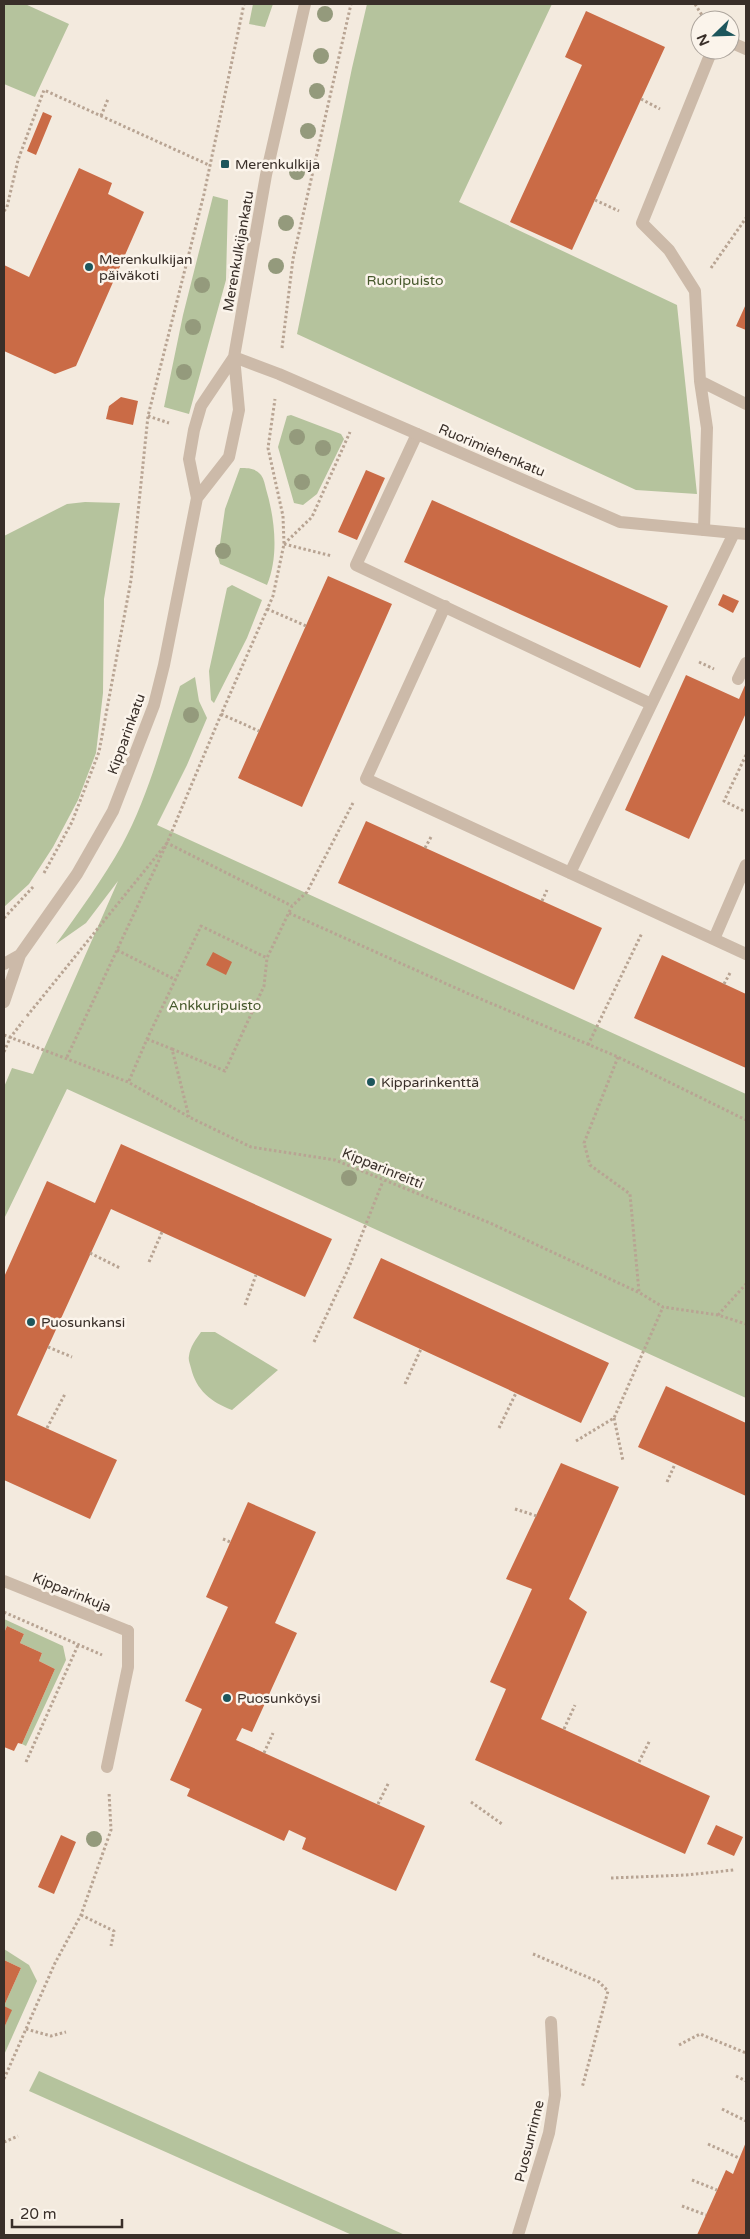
<svg xmlns="http://www.w3.org/2000/svg" width="750" height="2239" viewBox="0 0 750 2239" font-family="'Varela Round',sans-serif">
	<rect width="100%" height="100%" fill="#f3eade"/>
	<path fill="#b5c39d" d="M 4,4 L 25,4 L 69,24 L 35,97 L 4,84 Z
		M 253,4 L 273,4 L 265,27 L 249,24 Z
		M 367,4 L 552,4 L 459,202 L 677,305 L 697,494 L 636,490 L 297,334 L 352,68 Z
		M 213,196 L 228,200 L 226,280 L 189,414 L 164,407 L 183,315 Z
		M 291,415 L 341,434 L 344,439 L 317,494 L 303,505 L 294,503 L 278,447 L 287,416 Z
		M 240,468 C 249,468 255,468 261,475 C 264,479 265,485 266,489 C 275,519 279,556 267,585 L 220,564 L 218,557 L 225,509 Z
		M 85,502 L 120,503 L 104,599 L 103,693 L 96,753 L 78,800 L 53,847 L 29,884 L 4,907 L 4,536 L 67,504 Z
		M 232,585 L 262,600 L 247,638 L 214,703 L 211,700 L 209,671 L 227,588 Z
		M 195,677 L 199,701 L 207,718 L 187,765 L 157,825 L 746,1094 L 746,1398 L 67,1089 L 4,1219 L 4,1087 L 12,1068 L 33,1074 L 118,881 L 86,923 L 56,944 C 79,912 103,879 122,845 C 149,795 163,739 180,686 Z
		M 201,1332 L 215,1332 L 278,1370 L 232,1410 C 211,1402 196,1390 191,1368 C 190,1364 188,1360 189,1356 C 190,1347 196,1339 201,1332 Z
		M 4,1619 L 63,1646 L 66,1660 L 26,1746 L 22,1744 L 55,1669 L 39,1661 L 42,1653 L 20,1643 L 24,1634 L 7,1626 L 4,1633 Z
		M 4,1949 L 29,1965 L 37,1981 L 4,2055 L 4,2028 L 11,2011 L 4,2006 L 21,1968 L 4,1960 Z
		M 39,2071 L 405,2235 L 352,2235 L 29,2091 Z"/>
	<path fill="#ca6b46" d="M 586,11 L 665,47 L 572,250 L 510,222 L 582,65 L 565,57 Z
		M 43,112 L 52,116 L 36,155 L 27,151 Z
		M 79,168 L 112,183 L 108,194 L 144,212 L 76,366 L 55,374 L 4,351 L 4,265 L 29,277 Z
		M 746,304 L 746,330 L 736,326 Z
		M 121,397 L 138,401 L 133,425 L 106,419 L 109,406 Z
		M 366,470 L 385,478 L 357,540 L 338,532 Z
		M 432,500 L 668,606 L 640,668 L 404,562 Z
		M 328,576 L 392,604 L 302,807 L 238,778 Z
		M 723,594 L 739,601 L 733,613 L 718,605 Z
		M 686,675 L 739,699 L 746,683 L 746,713 L 689,839 L 625,810 Z
		M 366,821 L 602,928 L 574,990 L 338,883 Z
		M 213,952 L 232,962 L 226,975 L 206,965 Z
		M 662,955 L 746,994 L 746,1068 L 634,1018 Z
		M 121,1144 L 332,1239 L 305,1297 L 111,1209 L 17,1415 L 117,1460 L 90,1519 L 4,1480 L 4,1277 L 47,1181 L 95,1203 Z
		M 381,1258 L 609,1363 L 581,1423 L 353,1318 Z
		M 666,1386 L 746,1423 L 746,1496 L 638,1447 Z
		M 561,1463 L 619,1487 L 569,1599 L 587,1612 L 541,1719 L 710,1796 L 685,1854 L 475,1760 L 506,1689 L 490,1682 L 532,1589 L 506,1579 Z
		M 248,1502 L 316,1532 L 275,1623 L 297,1633 L 252,1732 L 242,1728 L 236,1740 L 425,1826 L 396,1891 L 302,1849 L 306,1838 L 289,1830 L 284,1841 L 187,1796 L 190,1789 L 170,1780 L 202,1709 L 185,1701 L 228,1607 L 206,1597 Z
		M 7,1626 L 24,1634 L 20,1643 L 42,1653 L 39,1661 L 55,1669 L 22,1744 L 18,1743 L 14,1751 L 4,1747 L 4,1633 Z
		M 716,1825 L 743,1837 L 734,1856 L 707,1844 Z
		M 61,1835 L 76,1842 L 54,1894 L 38,1887 Z
		M 4,1960 L 21,1968 L 4,2006 L 12,2010 L 4,2028 Z
		M 746,2142 L 746,2235 L 697,2235 L 726,2170 L 733,2174 Z"/>
	<g fill="none" stroke-linecap="round" stroke-linejoin="round">
		<path stroke="#b8a493" stroke-width="3" stroke-dasharray="2.5 2.5" stroke-linecap="butt" d="M 695,4 L 705,20
			M 641,99 L 660,109
			M 101,116 L 108,99
			M 595,200 L 619,211
			M 4,211 L 7,207 L 18,160 L 44,90 L 209,165
			M 711,268 L 746,218
			M 282,348 L 293,259 L 351,4
			M 148,416 L 169,423
			M 284,544 L 312,517 L 350,432
			M 284,544 L 332,556
			M 267,609 L 306,626
			M 699,662 L 714,669
			M 221,714 L 259,731
			M 746,755 L 724,801 L 746,812
			M 425,848 L 431,837
			M 44,873 L 72,822 L 99,752 L 131,580 L 148,416 L 204,194 L 244,4
			M 542,901 L 547,890
			M 289,913 L 469,994 L 618,1057 L 746,1120
			M 4,918 L 34,886
			M 117,950 L 176,980
			M 724,984 L 730,973
			M 27,1016 L 167,843 L 220,717 L 273,596 L 284,544 L 283,516 L 268,448 L 275,399
			M 4,1035 L 128,1082 L 189,1117 L 251,1147 L 335,1160 L 490,1223 L 640,1293 L 663,1307 L 718,1315 L 746,1324
			M 147,1039 L 172,1049 L 189,1117
			M 588,1045 L 642,933
			M 172,1049 L 225,1071 L 264,986 L 267,958 L 292,906 L 307,892 L 354,801
			M 4,1052 L 10,1038 L 23,1021
			M 67,1057 L 167,843 L 292,906
			M 618,1057 L 584,1143 L 590,1165 L 630,1194 L 639,1292
			M 129,1081 L 147,1039 L 201,926 L 267,958
			M 90,1253 L 120,1268
			M 149,1262 L 162,1232
			M 245,1305 L 256,1275
			M 718,1315 L 746,1284
			M 314,1342 L 349,1267 L 383,1181
			M 48,1347 L 72,1357
			M 405,1384 L 421,1349
			M 614,1418 L 623,1461
			M 47,1428 L 65,1394
			M 499,1428 L 516,1393
			M 576,1441 L 614,1418 L 663,1307
			M 667,1482 L 675,1464
			M 515,1509 L 537,1516
			M 223,1539 L 230,1542
			M 4,1612 L 102,1655
			M 564,1729 L 575,1705
			M 264,1753 L 273,1733
			M 26,1762 L 78,1645
			M 639,1762 L 650,1740
			M 471,1802 L 502,1824
			M 378,1804 L 389,1782
			M 611,1878 L 686,1875 L 734,1870
			M 81,1915 L 114,1931 L 111,1946
			M 533,1954 L 599,1982 L 608,1991 L 582,2088
			M 26,2029 L 51,2036 L 66,2032
			M 679,2045 L 700,2034 L 746,2053
			M 736,2076 L 746,2081
			M 4,2079 L 55,1963 L 81,1915 L 111,1830 L 109,1792
			M 722,2109 L 746,2121
			M 4,2142 L 18,2136
			M 708,2144 L 739,2158
			M 692,2180 L 717,2190
			M 682,2206 L 706,2215"/>
		<path stroke="#ccbaa9" stroke-width="12" d="M 730,42 L 746,49
			M 700,381 L 746,404
			M 417,434 L 356,565 L 651,704
			M 704,530 L 707,428 L 700,381 L 695,291 L 669,250 L 642,223 L 712,50
			M 445,606 L 366,779 L 746,954
			M 738,679 L 746,663
			M 570,873 L 734,533
			M 714,939 L 746,865
			M 107,1767 L 128,1667 L 128,1631"/>
		<path stroke="#ccbaa9" stroke-width="12" d="M 234,357 L 279,374 L 620,522 L 746,534
			M 197,498 L 229,457 L 239,410 L 234,357 L 266,175 L 305,4
			M 4,964 L 20,955
			M 4,1002 L 20,955 L 77,874 L 113,811 L 154,705 L 164,665 L 197,498 L 189,459 L 194,430 L 201,406 L 234,357
			M 4,1581 L 128,1631
			M 518,2235 L 549,2133 L 555,2095 L 551,2022"/>
	</g>
	<g fill="#949a7c">
		<circle cx="325" cy="14" r="8"/>
		<circle cx="321" cy="56" r="8"/>
		<circle cx="317" cy="91" r="8"/>
		<circle cx="308" cy="131" r="8"/>
		<circle cx="297" cy="172" r="8"/>
		<circle cx="286" cy="223" r="8"/>
		<circle cx="276" cy="266" r="8"/>
		<circle cx="202" cy="285" r="8"/>
		<circle cx="193" cy="327" r="8"/>
		<circle cx="184" cy="372" r="8"/>
		<circle cx="297" cy="437" r="8"/>
		<circle cx="323" cy="448" r="8"/>
		<circle cx="302" cy="482" r="8"/>
		<circle cx="223" cy="551" r="8"/>
		<circle cx="191" cy="715" r="8"/>
		<circle cx="349" cy="1178" r="8"/>
		<circle cx="94" cy="1839" r="8"/>
	</g>
	<g fill="#1d565c" stroke="#fbf4eb" stroke-width="2">
		<rect x="220" y="159" width="10" height="10" rx="2.5"/>
		<circle cx="89" cy="267" r="5"/>
		<circle cx="371" cy="1082" r="5"/>
		<circle cx="31" cy="1322" r="5"/>
		<circle cx="227" cy="1698" r="5"/>
	</g>
	<g text-anchor="middle" stroke-width="5" stroke-linejoin="round" paint-order="stroke">
		<g font-size="14" fill="#392f29" stroke="#fbf4eb" text-anchor="start">
			<text x="235" y="169">Merenkulkija</text>
			<text x="99" y="264">Merenkulkijan<tspan x="99" dy="16">päiväkoti</tspan></text>
			<text x="381" y="1087">Kipparinkenttä</text>
			<text x="41" y="1327">Puosunkansi</text>
			<text x="237" y="1703">Puosunköysi</text>
		</g>
		<g font-size="14" fill="#392f29" stroke="#fbf4eb">
			<text transform="translate(238 251) rotate(-80)" y="5">Merenkulkijankatu</text>
			<text transform="translate(492 450) rotate(23)" y="5">Ruorimiehenkatu</text>
			<text transform="translate(126 734) rotate(-70)" y="5">Kipparinkatu</text>
			<text transform="translate(383 1168) rotate(22)" y="5">Kipparinreitti</text>
			<text transform="translate(72 1592) rotate(22)" y="5">Kipparinkuja</text>
			<text transform="translate(529 2141) rotate(-76)" y="5">Puosunrinne</text>
		</g>
		<g font-size="14" fill="#46582c" stroke="#fbf4eb">
			<text x="405" y="285">Ruoripuisto</text>
			<text x="215" y="1010">Ankkuripuisto</text>
		</g>
	</g>
	<rect width="750" height="2239" fill="none" stroke="#392f29" stroke-width="10"/>
	<g transform="translate(715 35) rotate(247)"><circle r="24" fill="#fbf4eb" stroke="#ada59d"/>
	<path d="M0-4L9 19L0 12L-9 19Z" fill="#1d565c"/>
	<text y="-8" font-size="14" font-weight="bold" text-anchor="middle" fill="#392f29">N</text>
	</g>
	<path d="M12 2219v8h110v-8" fill="none" stroke="#392f29" stroke-width="2.5"/>
	<text x="20" y="2219" font-size="15" fill="#392f29" stroke="#fbf4eb" stroke-width="4" paint-order="stroke">20 m</text>
</svg>
